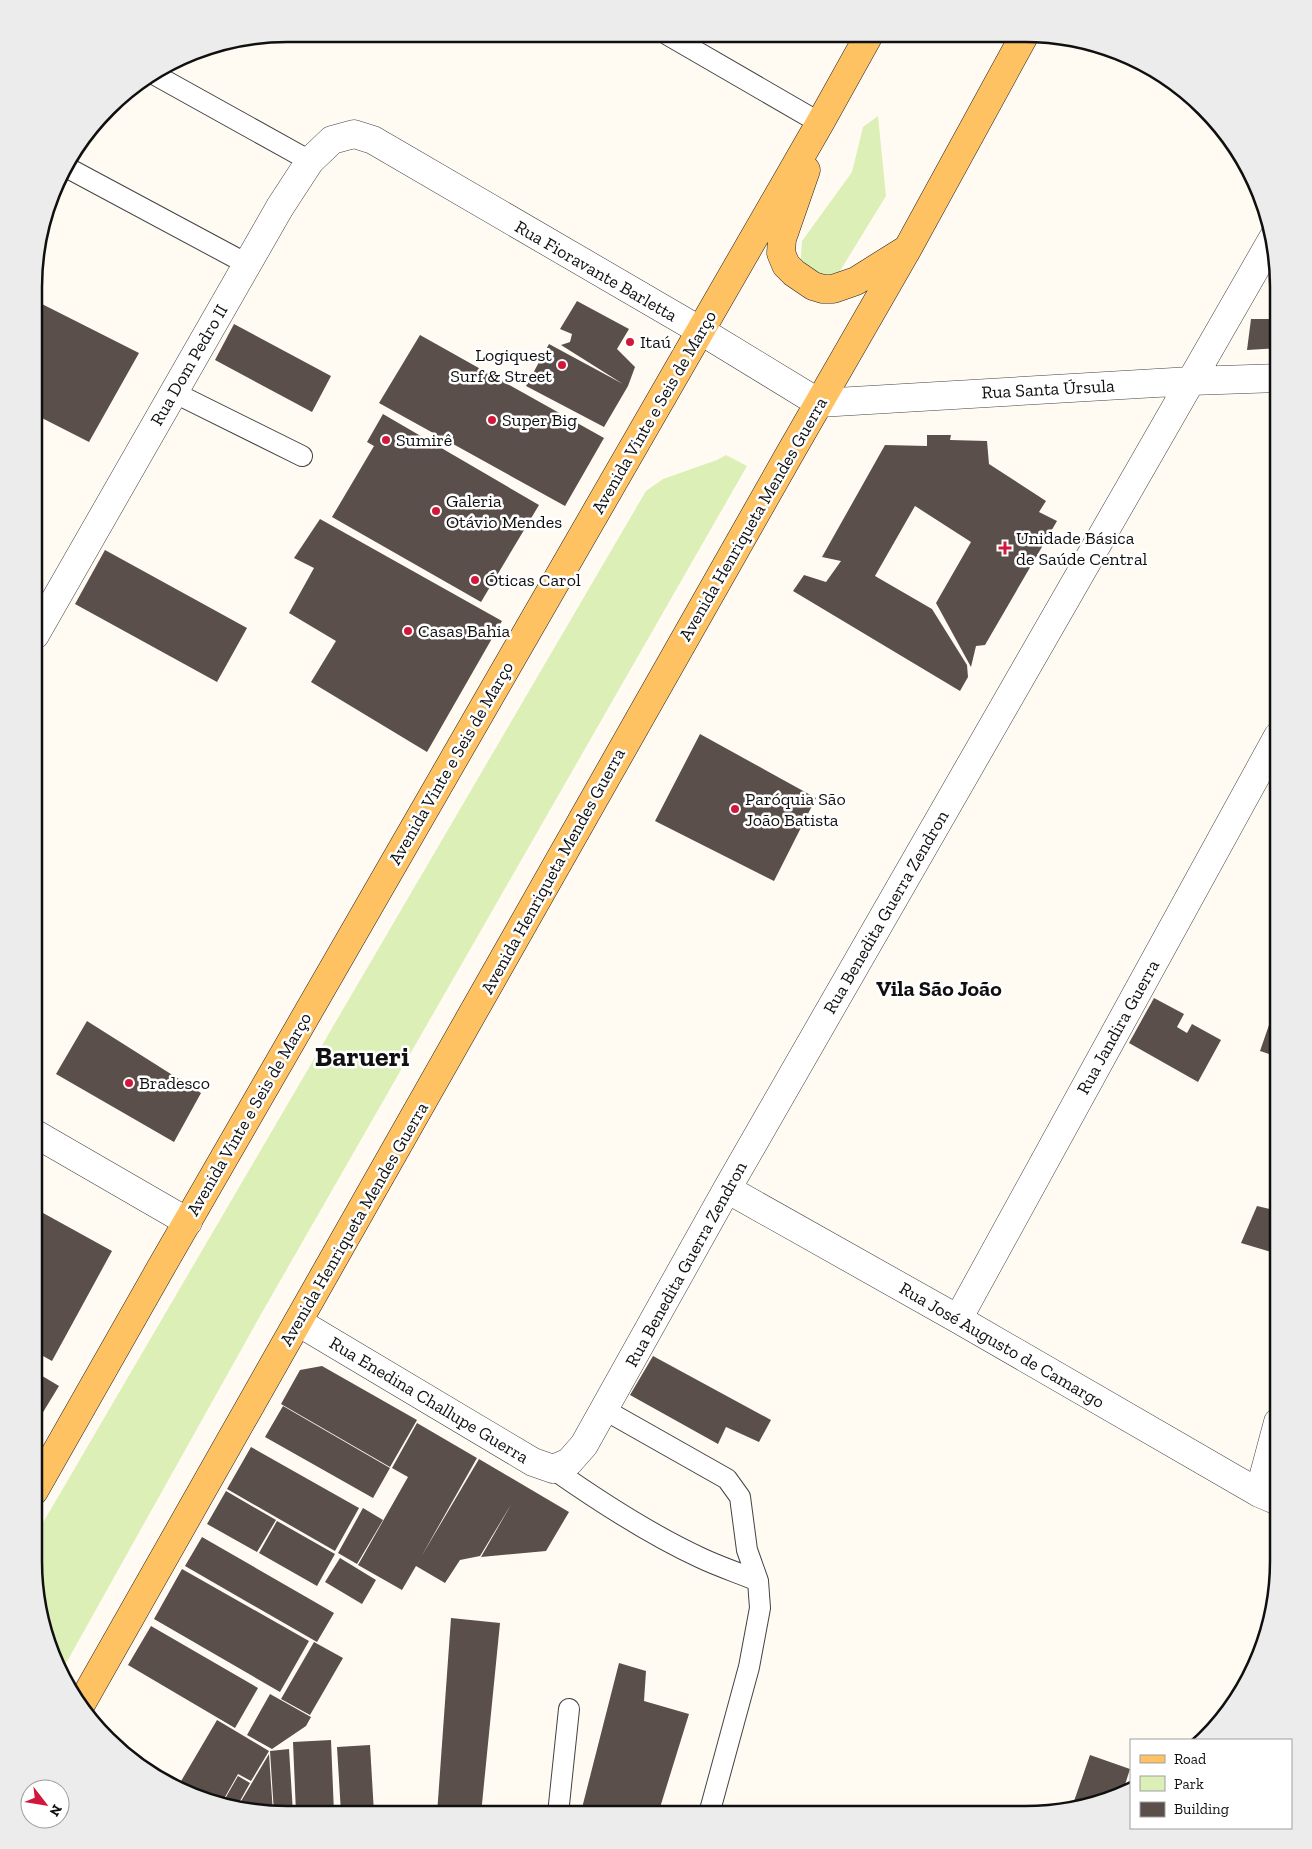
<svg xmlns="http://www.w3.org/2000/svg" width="1312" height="1849" viewBox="0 0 1312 1849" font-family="'Zilla Slab',serif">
	<rect width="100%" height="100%" fill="#fffbf3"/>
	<path fill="#dcefb7" d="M 878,116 L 886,196 L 832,284 L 800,270 L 802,241 L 852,172 L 863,127 Z
		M 726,455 L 747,466 L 260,1316 L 60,1674 L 39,1611 L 34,1561 L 34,1538 L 646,491 L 663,479 L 717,460 Z"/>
	<path fill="#5a4f4b" d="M 36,301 L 139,353 L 89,442 L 36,415 Z
		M 577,301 L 629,329 L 617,349 L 635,367 L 628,386 L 604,427 L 526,386 L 549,344 L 623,384 L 561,345 L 570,342 L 572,334 L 560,329 Z
		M 1251,319 L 1278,319 L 1278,348 L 1247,350 Z
		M 234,324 L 331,376 L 312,412 L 215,360 Z
		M 420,335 L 604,438 L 565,506 L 379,403 Z
		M 383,414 L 539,505 L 481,602 L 332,517 L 374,446 L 367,442 Z
		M 927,435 L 951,435 L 950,440 L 987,441 L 989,464 L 1046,501 L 1039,512 L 1057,521 L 985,645 L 976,646 L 971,667 L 936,603 L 971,542 L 915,506 L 875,576 L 932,609 L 967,665 L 968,677 L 960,691 L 793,591 L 804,575 L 826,582 L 841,561 L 822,557 L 885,445 L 927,446 Z
		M 320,519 L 502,621 L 427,752 L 311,682 L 336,641 L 289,613 L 314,568 L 294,558 Z
		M 105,550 L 247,628 L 217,682 L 75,604 Z
		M 700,734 L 816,798 L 774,881 L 655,821 Z
		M 1154,998 L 1184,1014 L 1177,1027 L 1187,1033 L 1192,1024 L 1221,1040 L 1198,1082 L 1129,1043 Z
		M 1278,999 L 1278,1057 L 1260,1051 Z
		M 87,1021 L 201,1093 L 174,1142 L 56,1074 Z
		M 1257,1206 L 1278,1211 L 1278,1254 L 1241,1243 Z
		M 34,1208 L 112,1251 L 52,1361 L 34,1351 Z
		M 653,1356 L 771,1420 L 759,1442 L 726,1427 L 718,1444 L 630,1395 Z
		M 322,1366 L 417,1420 L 390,1467 L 281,1404 L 300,1370 Z
		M 34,1371 L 59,1386 L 34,1427 Z
		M 283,1406 L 390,1468 L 373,1498 L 265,1437 Z
		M 417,1423 L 477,1458 L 421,1557 L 479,1459 L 569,1512 L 546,1551 L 481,1557 L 512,1503 L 480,1556 L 460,1560 L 445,1583 L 416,1566 L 402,1590 L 358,1565 L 408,1477 L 392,1468 Z
		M 251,1447 L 359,1508 L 335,1551 L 227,1489 Z
		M 226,1491 L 276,1520 L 257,1552 L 207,1524 Z
		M 363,1508 L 383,1520 L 357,1564 L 338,1553 Z
		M 277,1521 L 335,1554 L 317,1586 L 259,1553 Z
		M 202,1537 L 334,1613 L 317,1642 L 185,1566 Z
		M 340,1558 L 376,1580 L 362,1604 L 325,1582 Z
		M 182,1569 L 309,1641 L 280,1692 L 154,1619 Z
		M 451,1618 L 500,1623 L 481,1814 L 437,1814 Z
		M 151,1626 L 258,1688 L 235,1728 L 128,1665 Z
		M 314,1642 L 343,1658 L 310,1715 L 281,1699 Z
		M 619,1663 L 646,1671 L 644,1701 L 689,1714 L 658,1814 L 607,1814 L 582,1808 Z
		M 270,1694 L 311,1717 L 306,1726 L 272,1749 L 247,1735 Z
		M 217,1720 L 269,1751 L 251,1781 L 238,1774 L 221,1804 L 191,1796 L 177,1788 Z
		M 331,1740 L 334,1813 L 296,1813 L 293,1742 Z
		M 370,1745 L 374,1813 L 341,1813 L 337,1747 Z
		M 289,1749 L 293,1813 L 274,1813 L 270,1751 Z
		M 269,1754 L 273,1813 L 255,1813 L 237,1808 Z
		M 1090,1755 L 1130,1769 L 1122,1794 L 1078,1809 L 1072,1807 Z
		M 238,1776 L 250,1783 L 236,1808 L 222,1804 Z"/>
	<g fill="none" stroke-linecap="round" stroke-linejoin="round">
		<g stroke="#434343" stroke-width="22">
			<path id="lane" d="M 668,35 L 820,123
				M 157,76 L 310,161
				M 66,167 L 247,264
				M 173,392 L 302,456
				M 605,1410 L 727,1479 L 740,1497 L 747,1550 L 758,1581 L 760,1608 L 749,1667 L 709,1814
				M 553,1469 C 600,1502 649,1534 701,1558 C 720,1567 739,1573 758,1581
				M 558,1814 L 569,1709"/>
		</g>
		<g stroke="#434343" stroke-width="29">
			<path id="street" d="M 35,635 L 280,207 L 310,161 L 332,140 L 354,134 L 373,140 L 701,331 L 819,403 L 1191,381 L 1278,378
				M 34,1133 L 188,1222
				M 727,1189 L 958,1319 L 1259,1493 L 1278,1501
				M 958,1319 L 1278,736
				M 298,1322 L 533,1462 L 553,1469 L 569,1462 L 584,1445 L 727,1189 L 1273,238
				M 1259,1493 L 1278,1422"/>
		</g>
		<g stroke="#212121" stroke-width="29">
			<path id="primary" d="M 806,170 L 782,239 L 781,253 L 786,265 L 794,273 L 813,286 L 823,289 L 833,289 L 856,281 L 907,249
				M 34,1491 L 159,1271 L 820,123 L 869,35
				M 80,1706 L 789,455 L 908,248 L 1024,36"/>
		</g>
		<use href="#lane" stroke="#fff" stroke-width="20"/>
		<use href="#street" stroke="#fff" stroke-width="28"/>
		<use href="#primary" stroke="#ffc263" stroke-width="28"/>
	</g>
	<g fill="#d0183c" stroke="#fff" stroke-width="2">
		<circle cx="630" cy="342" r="5"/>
		<circle cx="562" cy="365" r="5"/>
		<circle cx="492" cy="420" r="5"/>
		<circle cx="386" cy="440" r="5"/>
		<circle cx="436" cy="511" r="5"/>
		<path d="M1002.5 540.5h5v5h5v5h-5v5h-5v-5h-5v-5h5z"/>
		<circle cx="475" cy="580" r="5"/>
		<circle cx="408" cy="631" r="5"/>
		<circle cx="735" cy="809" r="5"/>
		<circle cx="129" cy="1083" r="5"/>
	</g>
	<g text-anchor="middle" stroke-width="5" stroke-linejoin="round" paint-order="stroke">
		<g font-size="18" fill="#101010" stroke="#fff">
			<text transform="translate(596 271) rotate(30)" y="6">Rua Fioravante Barletta</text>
			<text transform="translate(189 365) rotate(-60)" y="6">Rua Dom Pedro II</text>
			<text transform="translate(1048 389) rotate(-3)" y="6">Rua Santa Úrsula</text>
			<text transform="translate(654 412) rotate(-60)" y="6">Avenida Vinte e Seis de Março</text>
			<text transform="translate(753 519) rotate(-60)" y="6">Avenida Henriqueta Mendes Guerra</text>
			<text transform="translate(451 763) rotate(-60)" y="6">Avenida Vinte e Seis de Março</text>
			<text transform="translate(553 871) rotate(-61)" y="6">Avenida Henriqueta Mendes Guerra</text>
			<text transform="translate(886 912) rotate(-60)" y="6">Rua Benedita Guerra Zendron</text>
			<text transform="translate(1118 1027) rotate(-61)" y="6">Rua Jandira Guerra</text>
			<text transform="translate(249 1114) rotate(-60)" y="6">Avenida Vinte e Seis de Março</text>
			<text transform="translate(354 1224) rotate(-60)" y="6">Avenida Henriqueta Mendes Guerra</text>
			<text transform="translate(686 1264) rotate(-61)" y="6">Rua Benedita Guerra Zendron</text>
			<text transform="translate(1002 1345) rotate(30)" y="6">Rua José Augusto de Camargo</text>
			<text transform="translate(429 1400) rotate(31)" y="6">Rua Enedina Challupe Guerra</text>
		</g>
		<g font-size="18" fill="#101010" stroke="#fff" text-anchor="start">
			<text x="640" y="348">Itaú</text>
			<text x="552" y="361" text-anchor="end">Logiquest<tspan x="552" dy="21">Surf &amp; Street</tspan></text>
			<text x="502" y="426">Super Big</text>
			<text x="396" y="446">Sumirê</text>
			<text x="446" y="507">Galeria<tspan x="446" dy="21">Otávio Mendes</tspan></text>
			<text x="1016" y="544">Unidade Básica<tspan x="1016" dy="21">de Saúde Central</tspan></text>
			<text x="485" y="586">Óticas Carol</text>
			<text x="418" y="637">Casas Bahia</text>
			<text x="745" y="805">Paróquia São<tspan x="745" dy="21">João Batista</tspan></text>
			<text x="139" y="1089">Bradesco</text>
		</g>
		<g font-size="22" font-weight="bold" fill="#101010" stroke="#fff">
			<text x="939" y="996">Vila São João</text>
		</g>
		<g font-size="28" font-weight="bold" fill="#101010" stroke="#fff">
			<text x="362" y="1066">Barueri</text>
		</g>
	</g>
	<path d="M0 0H1312V1849H0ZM287 42H1025A245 245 0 0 1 1270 287V1561A245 245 0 0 1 1025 1806H287A245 245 0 0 1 42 1561V287A245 245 0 0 1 287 42Z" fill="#ececec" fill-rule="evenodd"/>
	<path fill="none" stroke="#101010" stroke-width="2.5" d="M287 42H1025A245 245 0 0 1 1270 287V1561A245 245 0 0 1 1025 1806H287A245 245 0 0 1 42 1561V287A245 245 0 0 1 287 42Z"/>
	<rect x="1130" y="1739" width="162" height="90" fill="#ffffff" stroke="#9f9f9f"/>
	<rect x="1140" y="1755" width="25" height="8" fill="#ffc263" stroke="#9f9f9f"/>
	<text x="1174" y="1764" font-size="15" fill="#101010">Road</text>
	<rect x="1140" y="1776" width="25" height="15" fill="#dcefb7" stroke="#9f9f9f"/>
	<text x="1174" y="1789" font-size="15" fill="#101010">Park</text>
	<rect x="1140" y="1802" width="25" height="15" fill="#5a4f4b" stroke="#9f9f9f"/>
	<text x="1174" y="1814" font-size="15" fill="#101010">Building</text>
	<g transform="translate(45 1804) rotate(121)"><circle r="24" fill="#ffffff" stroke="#9f9f9f"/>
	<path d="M0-4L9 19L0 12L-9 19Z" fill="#d0183c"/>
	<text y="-8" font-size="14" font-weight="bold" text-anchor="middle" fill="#101010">N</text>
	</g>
</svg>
